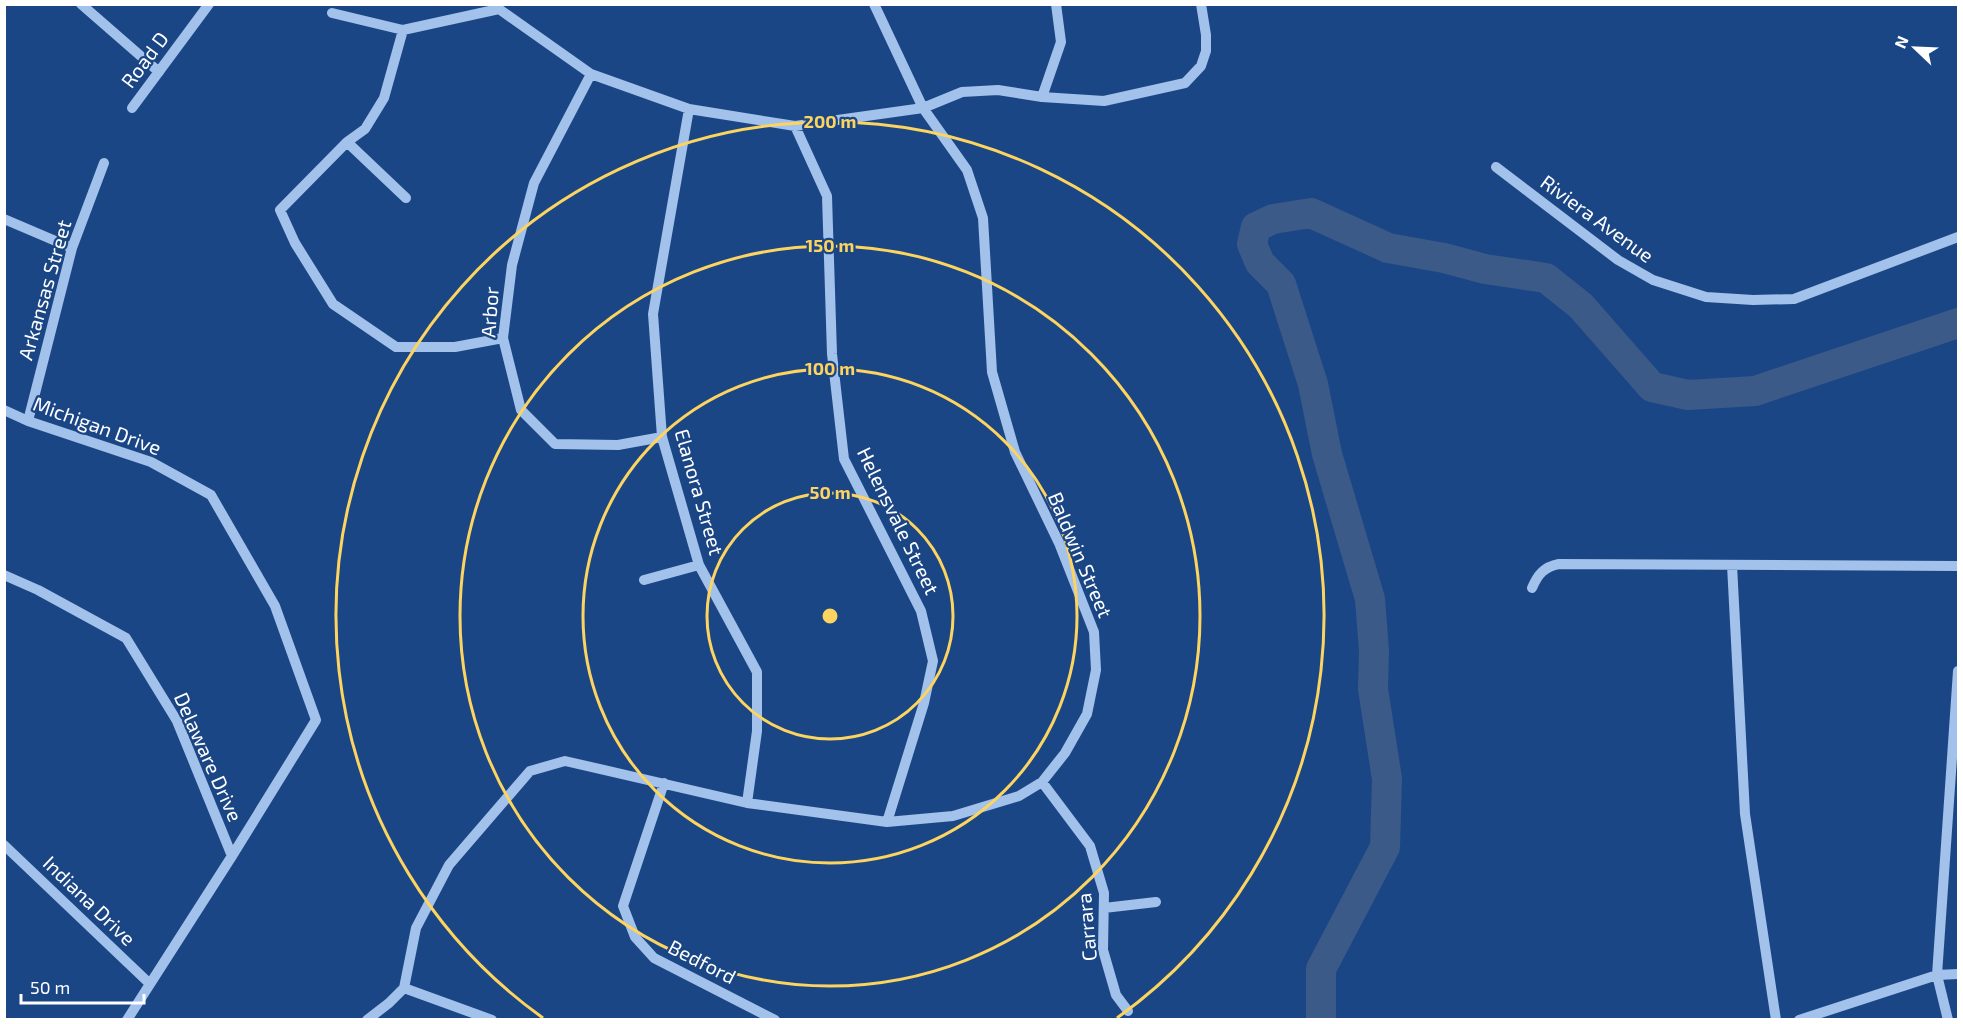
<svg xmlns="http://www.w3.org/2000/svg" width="1963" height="1024" viewBox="0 0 1963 1024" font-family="'Exo 2',sans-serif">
	<rect width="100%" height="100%" fill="#1b4685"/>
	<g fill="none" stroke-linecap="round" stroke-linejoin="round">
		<path stroke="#3b5a88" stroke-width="30" d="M 1321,1020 L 1321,969 L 1385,847 L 1387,779 L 1373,689 L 1374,651 L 1370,599 L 1327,454 L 1313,384 L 1281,284 L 1260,263 L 1252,244 L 1256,227 L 1273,219 L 1311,213 L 1388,248 L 1444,258 L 1485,269 L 1546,278 L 1581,306 L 1652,387 L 1688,395 L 1755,391 L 1958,323"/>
		<path stroke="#a2c1eb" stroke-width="10" d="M 81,4 L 159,72
			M 496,4 L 499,9 L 591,74 L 689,109 L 795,126 L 923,108 L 962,92 L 998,90 L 1042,97 L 1104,101 L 1185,83 L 1201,66 L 1206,51 L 1206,35 L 1201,4
			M 332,13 L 403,30 L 499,9
			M 403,30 L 384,98 L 365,129 L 347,142 L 280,210 L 295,243 L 333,304 L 396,347 L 455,347 L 503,338
			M 591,74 L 534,183 L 512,265 L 503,338 L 521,410 L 555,444 L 618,445 L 662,437
			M 1042,97 L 1061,42 L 1056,4
			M 132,108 L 209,4
			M 689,109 L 653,314 L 662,437 L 699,565 L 757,672 L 757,731 L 747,803
			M 795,126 L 827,196 L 832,354 L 844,459 L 921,611 L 933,661 L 924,703 L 887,822
			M 347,142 L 406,198
			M 1496,167 L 1618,260 L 1653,280 L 1706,297 L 1753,300 L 1794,299 L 1958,237
			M 4,219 L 72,248
			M 4,410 L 28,421 L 151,462 L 211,495 L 275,606 L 316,720 L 232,856 L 127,1020
			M 28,421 L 72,248 L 104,163
			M 1732,565 L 1745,814 L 1776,1020
			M 4,575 L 38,590 L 126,638 L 177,721 L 232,856
			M 644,580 L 699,565
			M 1532,588 C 1538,574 1544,567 1559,564 L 1958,566
			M 1042,782 L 1090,846 L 1104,893 L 1103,950 L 1116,995 L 1128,1011
			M 664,783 L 623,906 L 635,937 L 654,958 L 775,1020
			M 4,845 L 150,984
			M 1104,908 L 1156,902
			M 404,988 L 492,1020
			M 367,1020 L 389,1003 L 404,988 L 416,928 L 449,865 L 530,771 L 565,761 L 747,803 L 887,822 L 953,816 L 1019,796 L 1042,782 L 1065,753 L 1087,714 L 1096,670 L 1094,632 L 1059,543 L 1015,452 L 992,372 L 983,218 L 967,170 L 923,108 L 874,4
			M 1799,1020 L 1937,975 L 1958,974
			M 1948,1020 L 1937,975 L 1958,671"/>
	</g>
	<g fill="none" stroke="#fcd45f" stroke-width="3">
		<circle cx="830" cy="616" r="123"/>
		<circle cx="830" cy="616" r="247"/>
		<circle cx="830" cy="616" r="370"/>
		<path d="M543 1018A494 494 0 1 1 1117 1018"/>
	</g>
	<g text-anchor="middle" stroke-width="4.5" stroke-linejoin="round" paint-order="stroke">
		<g font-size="20" fill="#fff" stroke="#1b4685">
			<text transform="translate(145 60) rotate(-53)" y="7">Road D</text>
			<text transform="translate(1597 219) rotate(36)" y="7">Riviera Avenue</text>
			<text transform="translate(45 290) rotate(-74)" y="7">Arkansas Street</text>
			<text transform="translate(490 312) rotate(-86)" y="7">Arbor</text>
			<text transform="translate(97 426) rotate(20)" y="7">Michigan Drive</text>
			<text transform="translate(699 492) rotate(74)" y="7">Elanora Street</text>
			<text transform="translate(898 521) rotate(64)" y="7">Helensvale Street</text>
			<text transform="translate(1080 555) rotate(67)" y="7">Baldwin Street</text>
			<text transform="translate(208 757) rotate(66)" y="7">Delaware Drive</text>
			<text transform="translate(89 901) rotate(44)" y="7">Indiana Drive</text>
			<text transform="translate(1087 927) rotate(-95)" y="7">Carrara</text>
			<text transform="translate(702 962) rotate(27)" y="7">Bedford</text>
		</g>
	</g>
	<circle cx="830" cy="616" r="9" fill="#fcd45f" stroke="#1b4685" stroke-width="3"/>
	<g font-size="18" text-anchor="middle" font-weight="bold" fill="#fcd45f" stroke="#1b4685" stroke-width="4.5" stroke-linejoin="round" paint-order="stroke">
		<text x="830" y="128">200 m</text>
		<text x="830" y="252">150 m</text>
		<text x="830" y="375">100 m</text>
		<text x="830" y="499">50 m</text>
	</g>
	<rect width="1963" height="1024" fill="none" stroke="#ffffff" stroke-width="12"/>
	<g transform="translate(1915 48) rotate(293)" stroke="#1b4685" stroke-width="4.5" paint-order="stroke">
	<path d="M0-4.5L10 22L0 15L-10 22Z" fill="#ffffff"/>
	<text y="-9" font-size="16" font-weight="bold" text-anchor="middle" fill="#ffffff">N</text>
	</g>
	<path d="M21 994v9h123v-9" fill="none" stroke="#ffffff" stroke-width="3"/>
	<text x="30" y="994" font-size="18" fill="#ffffff" stroke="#1b4685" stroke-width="4.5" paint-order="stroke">50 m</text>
</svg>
